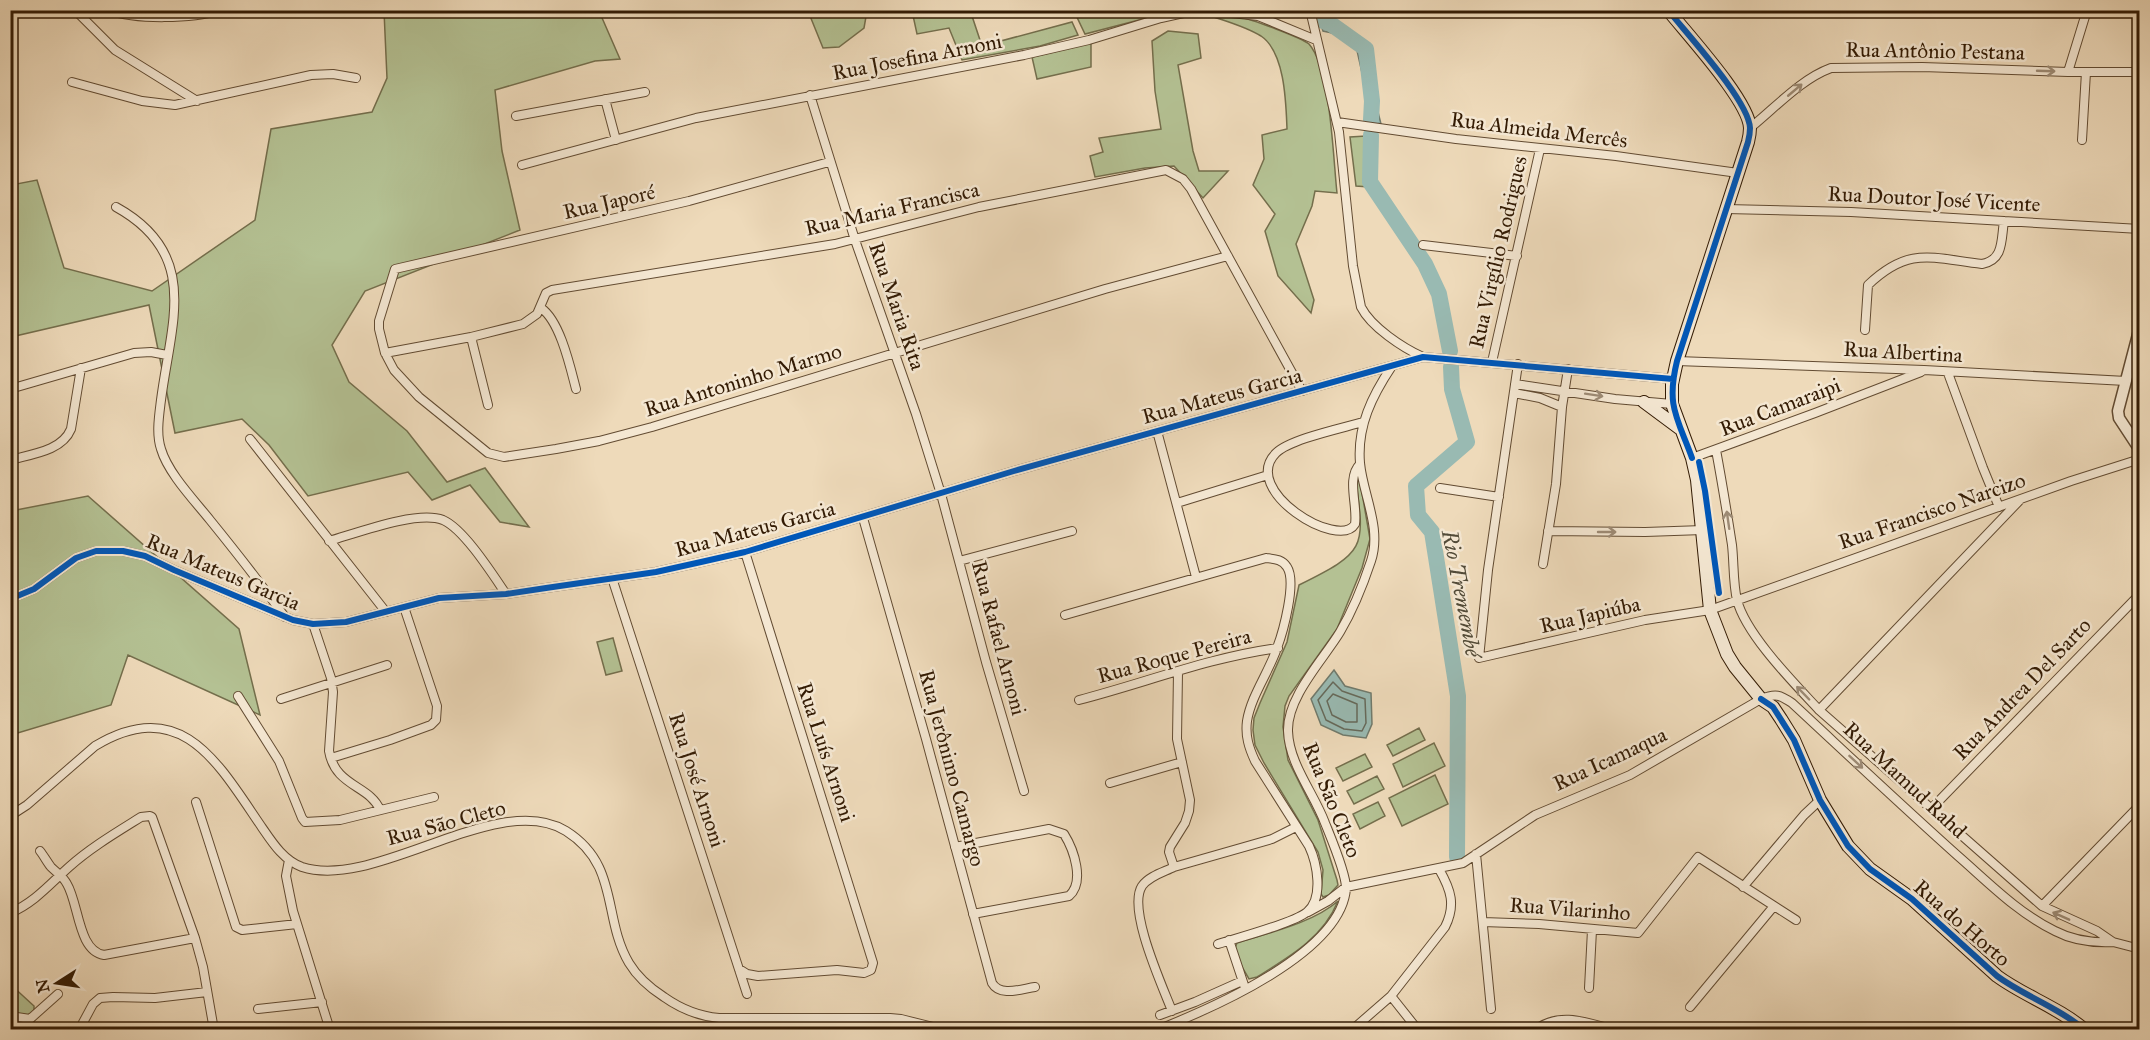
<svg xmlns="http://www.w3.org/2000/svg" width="2150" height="1040" viewBox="0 0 2150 1040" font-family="'IM FELL Great Primer',serif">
	<rect width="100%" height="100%" fill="#eedaba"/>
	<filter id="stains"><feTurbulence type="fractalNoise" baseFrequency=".00333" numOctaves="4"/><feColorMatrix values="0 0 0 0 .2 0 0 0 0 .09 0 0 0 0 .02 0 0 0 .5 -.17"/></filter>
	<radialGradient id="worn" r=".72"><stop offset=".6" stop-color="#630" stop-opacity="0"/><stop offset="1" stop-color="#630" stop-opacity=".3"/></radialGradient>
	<path fill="#b4c193" stroke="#746e4c" stroke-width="1.5" d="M 1163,10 L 1166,13 L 1085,34 L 1074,11 Z
		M 384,11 L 599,11 L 620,59 L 595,61 L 495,90 L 502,151 L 520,230 L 365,291 L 332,345 L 349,382 L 407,431 L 447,482 L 485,468 L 529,527 L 500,522 L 470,485 L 432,500 L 408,472 L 308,496 L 269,445 L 242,419 L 175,433 L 149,305 L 11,337 L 11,185 L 37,180 L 64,268 L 152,291 L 255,220 L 271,129 L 372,112 L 387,78 Z
		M 808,11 L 867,11 L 864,28 L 839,47 L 823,48 Z
		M 912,11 L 986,11 L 971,13 L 982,46 L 1072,22 L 1078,35 L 1040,46 L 962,60 L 949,28 L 917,34 Z
		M 1208,15 C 1218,16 1230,15 1240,17 C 1251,19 1302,38 1309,44 C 1331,69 1333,158 1337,193 L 1315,191 L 1312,206 L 1296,244 L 1314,300 L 1311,313 L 1278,276 L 1265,231 L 1275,214 L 1253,185 L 1264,159 L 1262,135 L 1287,129 C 1286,103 1285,52 1261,36 C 1245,26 1225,21 1208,15 Z
		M 1168,31 L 1198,34 L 1201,58 L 1178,65 L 1193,151 L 1199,171 L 1228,171 L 1203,198 L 1174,166 L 1145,168 L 1095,177 L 1090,156 L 1103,152 L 1099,138 L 1161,129 L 1155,91 L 1152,41 Z
		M 1091,43 L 1091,67 L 1037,79 L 1032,57 Z
		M 1366,136 L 1369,187 L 1356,186 L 1350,137 Z
		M 1358,470 L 1370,539 L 1362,568 L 1337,629 L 1289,696 L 1285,706 L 1283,727 L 1288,760 L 1318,820 L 1337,880 L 1338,885 L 1329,895 L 1323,897 L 1321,894 L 1323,870 L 1318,852 L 1264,763 L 1255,745 L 1253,730 L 1254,718 L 1260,703 L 1287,642 L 1299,585 C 1368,551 1365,548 1355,474 Z
		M 88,496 L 239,629 L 260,715 L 128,655 L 111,705 L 11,735 L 11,511 Z
		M 613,638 L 622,671 L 606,675 L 597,642 Z
		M 1419,728 L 1425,740 L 1393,756 L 1387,745 Z
		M 1434,743 L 1445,766 L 1403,787 L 1393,764 Z
		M 1365,754 L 1372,767 L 1343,781 L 1336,768 Z
		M 1435,775 L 1448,804 L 1402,826 L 1389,798 Z
		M 1377,776 L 1384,789 L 1354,804 L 1347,791 Z
		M 1378,802 L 1385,816 L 1360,829 L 1353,814 Z
		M 1338,901 C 1323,938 1289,957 1257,977 L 1249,979 L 1242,967 L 1235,948 L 1237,943 C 1268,933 1313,923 1338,901 Z
		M 10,984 L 34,1006 L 34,1029 L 11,1029 Z"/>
	<path fill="#99bab2" stroke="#707a6c" stroke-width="1.5" d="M 1319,18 L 1330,22 L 1361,44 L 1381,124 L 1373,122 L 1356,46 L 1337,34 L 1323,31 Z
		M 1334,670 L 1345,686 L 1371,693 L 1372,724 L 1366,738 L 1343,735 L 1321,725 L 1311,699 Z"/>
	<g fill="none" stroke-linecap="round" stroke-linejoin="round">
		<path stroke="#666a5b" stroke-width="1.5" d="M 1333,682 L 1342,691 L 1365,699 L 1366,723 L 1362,731 L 1344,729 L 1326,720 L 1318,700 Z
			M 1333,694 L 1357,704 L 1357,722 L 1346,722 L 1332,715 L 1327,701 Z"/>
		<path stroke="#99bab2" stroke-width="16" d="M 1318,19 L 1331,24 L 1366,49 L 1372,101 L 1371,120
			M 1371,135 L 1370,182 L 1425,264 L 1439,294 L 1450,351
			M 1451,367 L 1452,389 L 1467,442 L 1416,486 L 1418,515 L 1432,532 L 1458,696 L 1457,857"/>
		<g stroke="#624b32" stroke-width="10">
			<path id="minor" d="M 75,10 L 115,50 L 197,101
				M 109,10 C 135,20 193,19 219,10
				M 1310,10 L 1339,132 L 1353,266 L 1361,307 C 1371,327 1403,348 1423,357
				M 2068,72 L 2087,10
				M 72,82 L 142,101 L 175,105 L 311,75 L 333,74 L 356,78
				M 810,95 L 855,240 L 916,414 L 941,494 L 986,662 L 1024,791
				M 605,99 L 616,140
				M 516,116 L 645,92
				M 1337,122 L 1456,139 L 1616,156 L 1738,173
				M 1750,128 C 1776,107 1801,79 1831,68 L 1922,67 L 2068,72 L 2140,72
				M 2082,140 L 2086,72
				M 829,162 L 689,201 L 395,269 L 379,321 L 379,329 L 385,353 L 394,370 L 419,397 L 488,453 L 504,457 L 556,449 L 599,441 L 652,427 L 1105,289 L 1228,256
				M 522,165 L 696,118 L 1024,55 L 1089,40 L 1161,18 L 1188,12 L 1214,11 L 1258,16 L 1316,40
				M 116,207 C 201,254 171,322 161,400 C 159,416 156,434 161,449 C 168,473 194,500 210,520 C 236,552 261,584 285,617
				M 1726,209 L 1851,212 L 2140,229
				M 1423,245 L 1517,256
				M 541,308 C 560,321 570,366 576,389
				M 1865,330 L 1868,285 C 1909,246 1931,258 1982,264 C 2004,260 2001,240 2004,221
				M 471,337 L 488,405
				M 385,353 L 471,337 L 523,324 L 537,314 L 546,293 L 552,290 L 835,244 L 979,207 L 1166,170 L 1183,179 L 1191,189 L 1302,391
				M 1677,361 L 1924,370 L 2126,381
				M 1492,362 L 1540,149
				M 1518,364 L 1488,570 L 1479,658 L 1645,620 L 1710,610 L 2071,481 L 2140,459
				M 1948,373 L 1983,468 L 1999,507
				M 1515,384 L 1615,399 L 1672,404
				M 10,389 L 134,353 L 151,352 L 167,355
				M 1514,393 L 1540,398 L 1562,407
				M 1157,431 L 1196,577
				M 250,439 L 386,612
				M 1716,450 C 1722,482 1727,513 1732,545 C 1734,563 1733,583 1737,600 C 1746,635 1795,684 1819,710 L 2042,906 L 2097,931 L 2113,942 L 2140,949
				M 1692,458 L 1815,413 L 1921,372
				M 10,460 C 32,454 62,451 71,429 L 81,368
				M 1360,464 C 1346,478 1358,506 1355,524 C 1339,551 1239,490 1276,453 C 1290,439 1343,428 1363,422
				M 1440,488 L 1499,497
				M 1177,503 L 1268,475
				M 863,518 L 926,739 L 992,983 C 1000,997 1021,989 1035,987
				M 1548,531 L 1645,532 L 1703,530
				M 329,541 C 357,533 417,510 443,520 C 464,529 493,575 506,594
				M 959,561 L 1072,531
				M 1543,564 L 1556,484 L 1562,407 L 1568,369
				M 612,578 L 747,994
				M 10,599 L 34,589 L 76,558 L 96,551 L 123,551 L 145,556 L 174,570 L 293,620 L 313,624 L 346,622 L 439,598 L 506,594 L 546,588 L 656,572 L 701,562 L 745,552 L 1014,471 L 1423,357 L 1673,379
				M 1065,615 L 1266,558 C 1274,559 1282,559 1287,567 C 1297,582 1283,632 1277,648 C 1269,672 1251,696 1247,721 C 1245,736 1249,748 1255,761 L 1309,846 C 1317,863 1324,898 1307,912 C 1294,923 1237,938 1218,944
				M 313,624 L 331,678 L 333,692 L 329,751 C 335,787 370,785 380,810
				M 238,696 L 279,761 L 302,818 L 305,822 L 340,820 L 434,797
				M 281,699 L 387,665
				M 1079,700 C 1145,683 1210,657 1278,648
				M 1819,710 L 2019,501
				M 331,758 L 390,740 L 431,725 L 436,720 L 437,706 L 404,607
				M 1110,783 L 1182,762
				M 196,802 L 236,927 L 242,930 L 297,924
				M 1931,809 L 2140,594
				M 10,816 L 27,805 L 95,746 C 181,694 218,763 261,826 C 272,842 283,860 302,867 C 376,891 498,789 566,831 C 620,865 602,917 629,963 C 638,978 650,988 664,997 C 681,1009 698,1016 719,1018 L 890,1018 L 901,1019 L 945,1030
				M 955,847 L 1049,829 L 1064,834 C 1074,850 1085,882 1069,896 L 973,914
				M 40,851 C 44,856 47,862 51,867 C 57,873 63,876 67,884 C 79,904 78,951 104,955 L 195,938
				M 1476,854 L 1491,1009
				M 289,860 L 286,876 L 293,911 L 330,1030
				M 1174,867 L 1272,839 L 1296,827
				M 1743,887 L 1804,815 L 1820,800
				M 2042,906 L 2140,805
				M 1308,912 L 1328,901 L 1346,887 L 1463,863 L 1535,815 L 1630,775 L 1761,699 C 1776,693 1780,695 1792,703 C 1847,754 1902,806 1958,856 C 1989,883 2018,913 2055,931 C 2074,941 2093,943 2113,942
				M 10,913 C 34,903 50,884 69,867 C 90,848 117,832 141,817 L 150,816 L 152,817 L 195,938 L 203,967 L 214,1030
				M 1483,922 L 1539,924 L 1638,933 L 1698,857 L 1796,920
				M 1229,940 L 1244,985
				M 739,969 L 747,974 L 758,976 L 837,970 L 864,973 L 871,970 L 873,963 L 745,552
				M 1589,988 L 1592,930
				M 1391,996 L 1418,1030
				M 1690,1007 L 1774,906
				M 258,1009 L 322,1002
				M 1172,1011 C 1162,985 1127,909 1142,886 C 1149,876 1164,872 1174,867 L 1169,852 L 1170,847 L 1185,823 L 1189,811 L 1190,800 L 1177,739 L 1178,672
				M 1160,1015 L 1195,1002 L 1242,981
				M 10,1016 L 30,1019 L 58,994
				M 79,1030 L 93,1004 L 100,998 L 113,997 L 155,998 L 207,992
				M 1157,1030 C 1210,1009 1342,953 1346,888 C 1346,873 1331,838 1325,823 C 1314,793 1289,764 1288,731 C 1287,697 1323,660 1340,632 C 1353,610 1363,585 1371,561 C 1382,528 1363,495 1360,463 C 1357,426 1372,396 1392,366
				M 1352,1030 L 1391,996 L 1445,927 C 1456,905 1451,890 1439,869
				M 1535,1030 C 1560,1011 1588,1023 1615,1030"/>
		</g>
		<g stroke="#624b32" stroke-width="13">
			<path id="tertiary" d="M 2140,327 L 2118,411 L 2119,418 L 2140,450"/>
		</g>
		<g stroke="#331b04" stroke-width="14">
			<path id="secondary" d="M 1668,10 C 1687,34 1749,101 1750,128 C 1750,133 1749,138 1748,142 L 1677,361 L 1672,384 L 1672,404 L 1692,458 L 1697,480 L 1710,610 L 1727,654 L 1735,667 L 1761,699 L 1773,707 L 1781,719 L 1794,740 L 1820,800 L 1848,846 L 1870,869 L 1912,899 L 1997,976 C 2024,996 2058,1007 2085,1030
				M 1644,402 L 1679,428"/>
		</g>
		<use href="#minor" stroke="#f4e7d2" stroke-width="8"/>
		<use href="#tertiary" stroke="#f4e7d2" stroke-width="10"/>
		<use href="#secondary" stroke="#f4e7d2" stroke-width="12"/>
		<g stroke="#f4e7d2" stroke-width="10">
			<path id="cycleway" d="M 1668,10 C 1687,34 1749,101 1750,128 C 1750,133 1749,138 1748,142 L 1677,361 C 1666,406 1677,417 1692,458
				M 1699,462 L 1705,491 L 1719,593
				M 10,599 L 34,589 L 76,558 L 96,551 L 123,551 L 145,556 L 174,570 L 293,620 L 313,624 L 346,622 L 439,598 L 506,594 L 546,588 L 656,572 L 701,562 L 745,552 L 1014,471 L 1423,357 L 1673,379
				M 1761,699 L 1773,707 L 1794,740 L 1820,800 L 1848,846 L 1870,869 L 1912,899 L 1997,976 C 2024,996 2058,1007 2085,1030"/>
		</g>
		<use href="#cycleway" stroke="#0057b8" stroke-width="6"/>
	</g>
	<defs><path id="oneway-shaft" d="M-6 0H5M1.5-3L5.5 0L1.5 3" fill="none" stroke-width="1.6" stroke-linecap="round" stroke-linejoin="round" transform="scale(1.5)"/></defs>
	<g stroke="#9d8b75">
		<use href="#oneway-shaft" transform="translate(2046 71) rotate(2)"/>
		<use href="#oneway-shaft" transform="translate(1795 90) rotate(-40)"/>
		<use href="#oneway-shaft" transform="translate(1594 395) rotate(9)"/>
		<use href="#oneway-shaft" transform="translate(1728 520) rotate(-98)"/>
		<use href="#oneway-shaft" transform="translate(1607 532)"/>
		<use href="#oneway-shaft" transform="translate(1803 693) rotate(-134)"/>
		<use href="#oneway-shaft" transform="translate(1856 762) rotate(43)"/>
		<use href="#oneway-shaft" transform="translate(2061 916) rotate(-156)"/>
	</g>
	<g text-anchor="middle" stroke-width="5" stroke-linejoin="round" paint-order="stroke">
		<g font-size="21" fill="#331b04" stroke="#f4e7d2">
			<text transform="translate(1935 51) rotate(1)" y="7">Rua Antônio Pestana</text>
			<text transform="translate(917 57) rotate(-11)" y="7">Rua Josefina Arnoni</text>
			<text transform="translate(1539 130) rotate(7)" y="7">Rua Almeida Mercês</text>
			<text transform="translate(1934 199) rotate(3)" y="7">Rua Doutor José Vicente</text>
			<text transform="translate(609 202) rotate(-13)" y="7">Rua Japoré</text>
			<text transform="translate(892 209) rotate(-13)" y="7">Rua Maria Francisca</text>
			<text transform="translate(1498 252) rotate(-77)" y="7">Rua Virgílio Rodrigues</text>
			<text transform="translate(897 306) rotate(71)" y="7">Rua Maria Rita</text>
			<text transform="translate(1903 352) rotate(3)" y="7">Rua Albertina</text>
			<text transform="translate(743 380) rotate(-17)" y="7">Rua Antoninho Marmo</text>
			<text transform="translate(1222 396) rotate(-15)" y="7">Rua Mateus Garcia</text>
			<text transform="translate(1780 407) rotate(-21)" y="7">Rua Camaraipi</text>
			<text transform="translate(1932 511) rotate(-19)" y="7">Rua Francisco Narcizo</text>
			<text transform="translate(755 529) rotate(-15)" y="7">Rua Mateus Garcia</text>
			<text transform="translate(223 572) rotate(23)" y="7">Rua Mateus Garcia</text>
			<text transform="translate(1590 615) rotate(-13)" y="7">Rua Japiúba</text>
			<text transform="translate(999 638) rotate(75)" y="7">Rua Rafael Arnoni</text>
			<text transform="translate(1174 656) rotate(-15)" y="7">Rua Roque Pereira</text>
			<text transform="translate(2022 689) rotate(-46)" y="7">Rua Andrea Del Sarto</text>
			<text transform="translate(826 752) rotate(72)" y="7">Rua Luís Arnoni</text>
			<text transform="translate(1610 759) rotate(-25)" y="7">Rua Icamaqua</text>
			<text transform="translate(952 768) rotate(75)" y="7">Rua Jerônimo Camargo</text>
			<text transform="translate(697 780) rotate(72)" y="7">Rua José Arnoni</text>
			<text transform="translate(1905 780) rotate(43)" y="7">Rua Mamud Rahd</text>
			<text transform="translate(1332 800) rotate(68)" y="7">Rua São Cleto</text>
			<text transform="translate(446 823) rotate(-15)" y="7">Rua São Cleto</text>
			<text transform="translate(1570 909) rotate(4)" y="7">Rua Vilarinho</text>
			<text transform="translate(1962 923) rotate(41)" y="7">Rua do Horto</text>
		</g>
		<g font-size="22" font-style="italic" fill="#524b38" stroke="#f4e7d2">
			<text transform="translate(1462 593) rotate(79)" y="8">Rio Tremembé</text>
		</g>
	</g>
	<rect width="2150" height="1040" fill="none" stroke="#eedaba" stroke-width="36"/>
	<rect x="12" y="12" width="2126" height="1016" fill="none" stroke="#331b04" stroke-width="3"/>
	<rect x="18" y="18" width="2114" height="1004" fill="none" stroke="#331b04" stroke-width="1.5"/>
	<g transform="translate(57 983) rotate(258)" stroke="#f4e7d2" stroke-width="4.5" paint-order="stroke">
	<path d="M0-4.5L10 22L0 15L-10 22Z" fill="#331b04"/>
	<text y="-9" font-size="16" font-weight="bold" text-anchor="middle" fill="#331b04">N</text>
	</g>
	<rect width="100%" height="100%" filter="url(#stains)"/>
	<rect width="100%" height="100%" fill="url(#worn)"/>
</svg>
